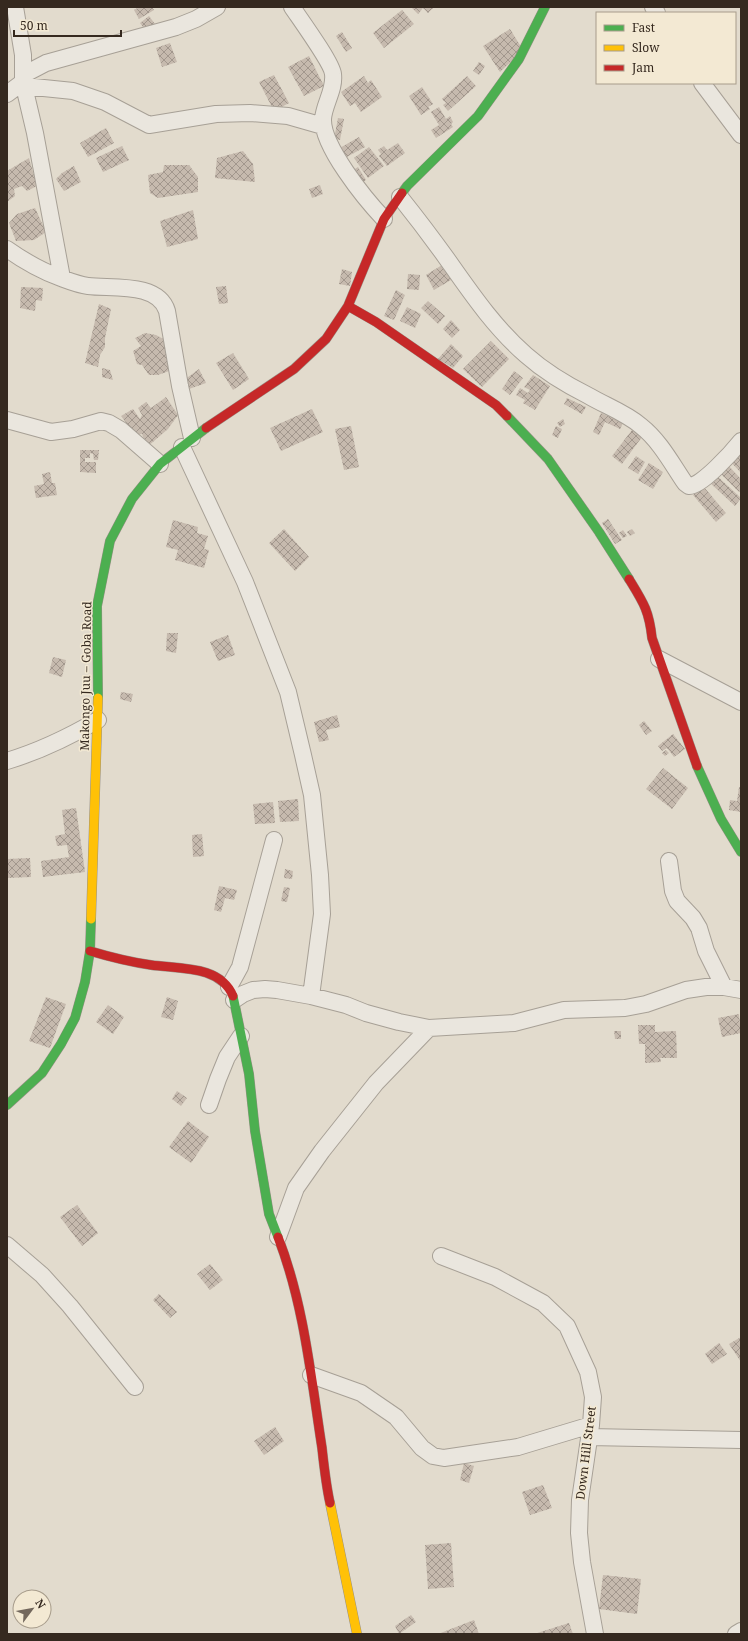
<svg xmlns="http://www.w3.org/2000/svg" width="748" height="1641" viewBox="0 0 748 1641" font-family="'Noto Serif',serif">
	<defs>
		<pattern id="building-cross-hatch" width="8" height="8" patternUnits="userSpaceOnUse"><rect width="8" height="8" fill="#c6baae"/><path d="M0 0l8 8M0 8l8-8" fill="none" stroke="#a2978d"/></pattern>
	</defs>
	<rect width="100%" height="100%" fill="#e2dbcd"/>
	<path fill="url(#building-cross-hatch)" d="M 139,7 L 152,7 L 154,10 L 139,19 L 134,10 Z
		M 411,7 L 434,7 L 428,13 L 423,8 L 418,14 Z
		M 402,10 L 414,24 L 384,48 L 373,33 Z
		M 149,16 L 155,24 L 146,31 L 140,23 Z
		M 510,29 L 523,50 L 500,72 L 483,46 Z
		M 342,32 L 352,48 L 346,52 L 336,36 Z
		M 170,43 L 177,62 L 162,67 L 156,48 Z
		M 309,56 L 324,86 L 304,96 L 288,67 Z
		M 479,62 L 485,66 L 479,75 L 473,71 Z
		M 274,75 L 289,103 L 274,111 L 259,82 Z
		M 364,76 L 368,83 L 371,80 L 382,97 L 361,112 L 355,103 L 350,106 L 341,92 Z
		M 467,76 L 476,86 L 448,111 L 443,105 L 446,103 L 442,99 Z
		M 422,87 L 433,104 L 428,107 L 430,109 L 421,115 L 409,96 Z
		M 439,107 L 446,119 L 450,116 L 453,122 L 451,124 L 453,127 L 436,138 L 431,130 L 439,125 L 431,112 Z
		M 338,118 L 344,119 L 340,140 L 334,139 Z
		M 106,128 L 114,143 L 88,157 L 80,143 Z
		M 359,137 L 365,147 L 343,159 L 338,149 Z
		M 398,143 L 405,153 L 387,166 L 379,156 L 381,154 L 378,150 L 384,146 L 387,150 Z
		M 122,146 L 129,160 L 103,172 L 96,158 Z
		M 369,147 L 384,166 L 368,178 L 354,158 Z
		M 243,151 L 253,164 L 255,182 L 215,178 L 217,158 Z
		M 29,158 L 37,186 L 27,191 L 22,186 L 14,189 L 15,196 L 7,202 L 7,171 Z
		M 164,165 L 189,165 L 198,177 L 198,192 L 158,198 L 150,193 L 148,175 L 163,172 Z
		M 74,166 L 81,182 L 64,191 L 56,179 L 62,173 Z
		M 358,167 L 366,180 L 358,185 L 350,172 Z
		M 320,185 L 323,194 L 312,198 L 309,189 Z
		M 35,208 L 46,232 L 34,240 L 16,241 L 9,223 L 17,214 Z
		M 193,210 L 198,239 L 167,247 L 160,221 Z
		M 442,265 L 451,280 L 434,290 L 426,275 Z
		M 342,269 L 352,272 L 350,286 L 339,284 Z
		M 408,274 L 420,275 L 419,290 L 407,289 Z
		M 226,286 L 228,303 L 219,304 L 216,287 Z
		M 21,287 L 43,288 L 42,301 L 36,300 L 35,311 L 20,308 Z
		M 396,290 L 405,295 L 394,320 L 384,316 Z
		M 428,301 L 445,316 L 438,324 L 421,308 Z
		M 99,304 L 111,309 L 105,338 L 105,347 L 100,355 L 98,367 L 85,363 Z
		M 407,307 L 421,314 L 415,328 L 400,321 Z
		M 451,320 L 460,330 L 452,338 L 443,329 Z
		M 145,333 L 156,335 L 167,341 L 169,371 L 158,375 L 149,375 L 142,365 L 137,364 L 133,351 L 141,346 L 135,338 Z
		M 491,341 L 509,359 L 482,387 L 463,369 Z
		M 451,344 L 463,356 L 453,368 L 438,359 Z
		M 233,353 L 249,379 L 233,390 L 216,363 Z
		M 102,368 L 110,370 L 113,380 L 102,377 Z
		M 199,369 L 206,383 L 189,389 L 184,380 Z
		M 514,371 L 523,378 L 510,395 L 502,389 Z
		M 533,375 L 550,386 L 535,410 L 523,403 L 525,400 L 516,395 L 520,388 L 528,393 L 530,390 L 524,387 Z
		M 166,397 L 178,415 L 168,429 L 147,447 L 142,434 L 136,435 L 121,416 L 133,409 L 140,419 L 142,415 L 138,408 L 146,402 L 151,408 Z
		M 567,398 L 586,407 L 582,414 L 564,404 Z
		M 312,409 L 323,432 L 281,451 L 270,428 Z
		M 601,413 L 623,423 L 620,429 L 605,422 L 599,435 L 593,432 Z
		M 563,419 L 565,424 L 560,427 L 557,423 Z
		M 351,426 L 359,467 L 344,470 L 335,429 Z
		M 556,426 L 562,429 L 558,438 L 552,435 Z
		M 632,430 L 642,437 L 622,464 L 612,456 Z
		M 80,450 L 99,450 L 98,460 L 94,460 L 93,454 L 90,453 L 90,458 L 85,458 L 85,462 L 96,462 L 96,473 L 80,472 Z
		M 741,450 L 741,473 L 728,459 Z
		M 636,456 L 645,462 L 638,474 L 628,468 Z
		M 649,463 L 663,472 L 653,489 L 638,480 Z
		M 726,463 L 741,479 L 741,490 L 739,492 L 718,471 Z
		M 50,472 L 52,483 L 55,483 L 57,495 L 36,498 L 34,486 L 44,484 L 42,474 Z
		M 716,475 L 741,498 L 735,506 L 709,482 Z
		M 703,486 L 726,513 L 716,522 L 693,495 Z
		M 608,519 L 622,540 L 615,544 L 602,523 Z
		M 173,520 L 198,527 L 197,533 L 208,536 L 204,549 L 209,550 L 204,568 L 175,560 L 178,550 L 166,547 Z
		M 284,529 L 309,557 L 295,571 L 269,543 Z
		M 632,529 L 635,533 L 630,536 L 627,532 Z
		M 623,530 L 627,536 L 623,538 L 619,533 Z
		M 167,633 L 178,633 L 176,653 L 166,651 Z
		M 228,635 L 235,655 L 218,661 L 210,642 Z
		M 53,657 L 66,660 L 62,677 L 49,673 Z
		M 121,692 L 133,694 L 131,702 L 120,699 Z
		M 337,715 L 340,727 L 326,730 L 329,740 L 319,742 L 314,722 Z
		M 644,721 L 652,731 L 646,735 L 639,725 Z
		M 673,734 L 685,749 L 674,757 L 667,748 L 662,751 L 658,746 Z
		M 666,750 L 669,753 L 665,756 L 662,753 Z
		M 663,768 L 688,788 L 672,809 L 646,789 Z
		M 739,787 L 741,788 L 741,812 L 729,810 L 730,800 L 737,801 Z
		M 298,799 L 299,821 L 280,822 L 278,801 Z
		M 273,802 L 275,823 L 255,824 L 253,804 Z
		M 76,808 L 85,872 L 43,877 L 41,861 L 69,857 L 67,845 L 57,846 L 55,836 L 65,834 L 62,810 Z
		M 202,834 L 204,856 L 193,857 L 192,835 Z
		M 30,858 L 31,877 L 7,878 L 7,859 Z
		M 285,869 L 293,871 L 292,879 L 284,878 Z
		M 219,886 L 237,890 L 234,900 L 225,898 L 221,912 L 214,910 Z
		M 284,887 L 290,888 L 287,902 L 281,901 Z
		M 46,997 L 66,1004 L 50,1048 L 29,1041 Z
		M 167,997 L 178,1001 L 173,1020 L 161,1017 Z
		M 108,1005 L 124,1017 L 113,1034 L 96,1022 Z
		M 739,1014 L 741,1033 L 722,1037 L 718,1018 Z
		M 638,1025 L 655,1025 L 655,1032 L 676,1031 L 677,1058 L 660,1058 L 661,1062 L 645,1063 L 645,1044 L 639,1044 Z
		M 614,1031 L 621,1031 L 621,1039 L 615,1039 Z
		M 177,1091 L 187,1098 L 181,1106 L 172,1099 Z
		M 188,1121 L 209,1137 L 191,1163 L 169,1147 Z
		M 77,1205 L 98,1233 L 82,1246 L 60,1217 Z
		M 210,1264 L 223,1280 L 210,1290 L 197,1274 Z
		M 159,1294 L 177,1312 L 170,1318 L 153,1300 Z
		M 741,1337 L 741,1362 L 729,1344 Z
		M 719,1343 L 727,1354 L 712,1364 L 705,1354 Z
		M 275,1427 L 284,1441 L 264,1455 L 254,1441 Z
		M 464,1463 L 474,1466 L 469,1483 L 460,1480 Z
		M 543,1485 L 552,1508 L 530,1515 L 522,1492 Z
		M 451,1543 L 454,1587 L 428,1589 L 425,1545 Z
		M 603,1575 L 641,1579 L 637,1614 L 599,1609 Z
		M 411,1615 L 416,1622 L 399,1634 L 395,1626 Z
		M 474,1620 L 479,1634 L 438,1634 Z
		M 569,1623 L 573,1634 L 534,1634 Z"/>
	<g fill="none" stroke-linecap="round" stroke-linejoin="round">
		<g stroke="#a7a096" stroke-width="18">
			<path id="street" d="M 15,7 L 23,55 L 23,82 L 35,133 L 62,278
				M 292,7 C 300,19 332,63 333,74 C 335,90 324,104 323,119 C 322,146 365,199 384,219
				M 653,7 L 657,13
				M 23,75 L 46,63 L 176,27 L 196,19 L 217,7
				M 702,83 L 741,135
				M 24,86 L 73,91 L 105,102 L 149,125 L 216,114 L 250,113 L 288,116 L 323,126
				M 7,94 L 23,82
				M 400,197 C 416,217 432,238 447,259 C 471,293 494,327 526,355 C 544,371 567,385 589,396 C 606,406 626,413 641,426 C 660,441 672,464 685,483 L 689,486 C 701,487 733,451 741,441
				M 7,249 C 24,261 41,271 61,278 C 69,281 79,285 88,286 C 112,289 158,282 167,311 L 180,386 L 192,438
				M 7,420 L 51,432 L 73,429 L 101,421 L 109,423 L 121,430 L 160,464
				M 182,447 L 245,582 L 288,692 L 303,755 L 312,795 L 320,875 L 322,914 L 311,996
				M 659,659 L 741,702
				M 7,761 C 40,751 69,737 98,720
				M 669,861 L 673,891 L 677,901 L 693,918 L 699,928 L 706,951 L 724,987
				M 229,987 L 240,967 L 274,840
				M 234,1000 L 243,994 L 253,990 L 265,989 L 277,990 L 311,996 L 346,1005 L 366,1013 L 399,1022 L 429,1028 L 514,1023 L 564,1010 L 625,1008 L 646,1004 L 686,990 L 706,987 L 724,987 L 741,990
				M 209,1105 L 218,1079 L 227,1057 L 241,1036
				M 278,1237 L 296,1188 L 322,1151 L 376,1083 L 429,1028
				M 7,1245 L 42,1275 L 70,1306 L 135,1387
				M 441,1256 L 495,1277 L 543,1303 L 567,1326 L 588,1372 L 593,1397 L 591,1425 L 580,1500 L 579,1533 L 582,1562 L 595,1634
				M 311,1375 L 361,1393 L 396,1417 L 422,1448 L 433,1456 L 444,1458 L 518,1447 L 591,1425
				M 589,1437 L 741,1440
				M 736,1634 L 741,1631"/>
		</g>
		<g stroke="#979086" stroke-width="10">
			<path id="fast" d="M 402,193 L 407,186 L 478,116 L 519,59 L 545,7
				M 507,416 L 548,459 L 599,532 L 629,579
				M 98,698 L 97,606 L 110,541 L 132,499 L 160,464 L 206,428
				M 697,766 L 721,819 L 741,852
				M 233,996 L 249,1074 L 255,1131 L 269,1214 L 278,1237
				M 7,1105 L 42,1073 L 61,1044 L 75,1018 L 85,982 L 90,951 L 91,919"/>
		</g>
		<g stroke="#979086" stroke-width="10">
			<path id="slow" d="M 91,919 L 98,698
				M 330,1503 L 357,1634"/>
		</g>
		<g stroke="#979086" stroke-width="10">
			<path id="jam" d="M 348,306 L 376,322 L 496,405 L 507,416
				M 206,428 L 294,369 L 326,339 L 348,306 L 384,219 L 402,193
				M 629,579 C 643,602 649,610 652,638 L 697,766
				M 90,951 C 110,957 130,962 151,965 C 179,969 220,965 233,996
				M 278,1237 C 304,1304 311,1377 322,1448 C 324,1466 326,1485 330,1503"/>
		</g>
		<use href="#street" stroke="#eae6de" stroke-width="16"/>
		<use href="#fast" stroke="#4caf50" stroke-width="9"/>
		<use href="#slow" stroke="#ffc107" stroke-width="9"/>
		<use href="#jam" stroke="#c62828" stroke-width="9"/>
	</g>
	<g text-anchor="middle" stroke-width="3" stroke-linejoin="round" paint-order="stroke">
		<g font-size="12" fill="#35291f" stroke="#f3e9d3">
			<text transform="translate(86 676) rotate(-89)" y="4">Makongo Juu – Goba Road</text>
			<text transform="translate(586 1453) rotate(-83)" y="4">Down Hill Street</text>
		</g>
	</g>
	<rect width="748" height="1641" fill="none" stroke="#35291f" stroke-width="16"/>
	<rect x="596" y="12" width="140" height="72" fill="#f3e9d3" stroke="#a79c8b"/>
	<rect x="604" y="25" width="20" height="6" fill="#4caf50" stroke="#a79c8b"/>
	<text x="632" y="32" font-size="12" fill="#35291f">Fast</text>
	<rect x="604" y="45" width="20" height="6" fill="#ffc107" stroke="#a79c8b"/>
	<text x="632" y="52" font-size="12" fill="#35291f">Slow</text>
	<rect x="604" y="65" width="20" height="6" fill="#c62828" stroke="#a79c8b"/>
	<text x="632" y="72" font-size="12" fill="#35291f">Jam</text>
	<g transform="translate(32 1609) rotate(58)"><circle r="19" fill="#f3e9d3" stroke="#a79c8b"/>
	<path d="M0-3L7 15L0 10L-7 15Z" fill="#72675c"/>
	<text y="-6" font-size="11" font-weight="bold" text-anchor="middle" fill="#35291f">N</text>
	</g>
	<path d="M14 30v6h107v-6" fill="none" stroke="#35291f" stroke-width="2"/>
	<text x="20" y="30" font-size="12" fill="#35291f" stroke="#f3e9d3" stroke-width="3" paint-order="stroke">50 m</text>
</svg>
